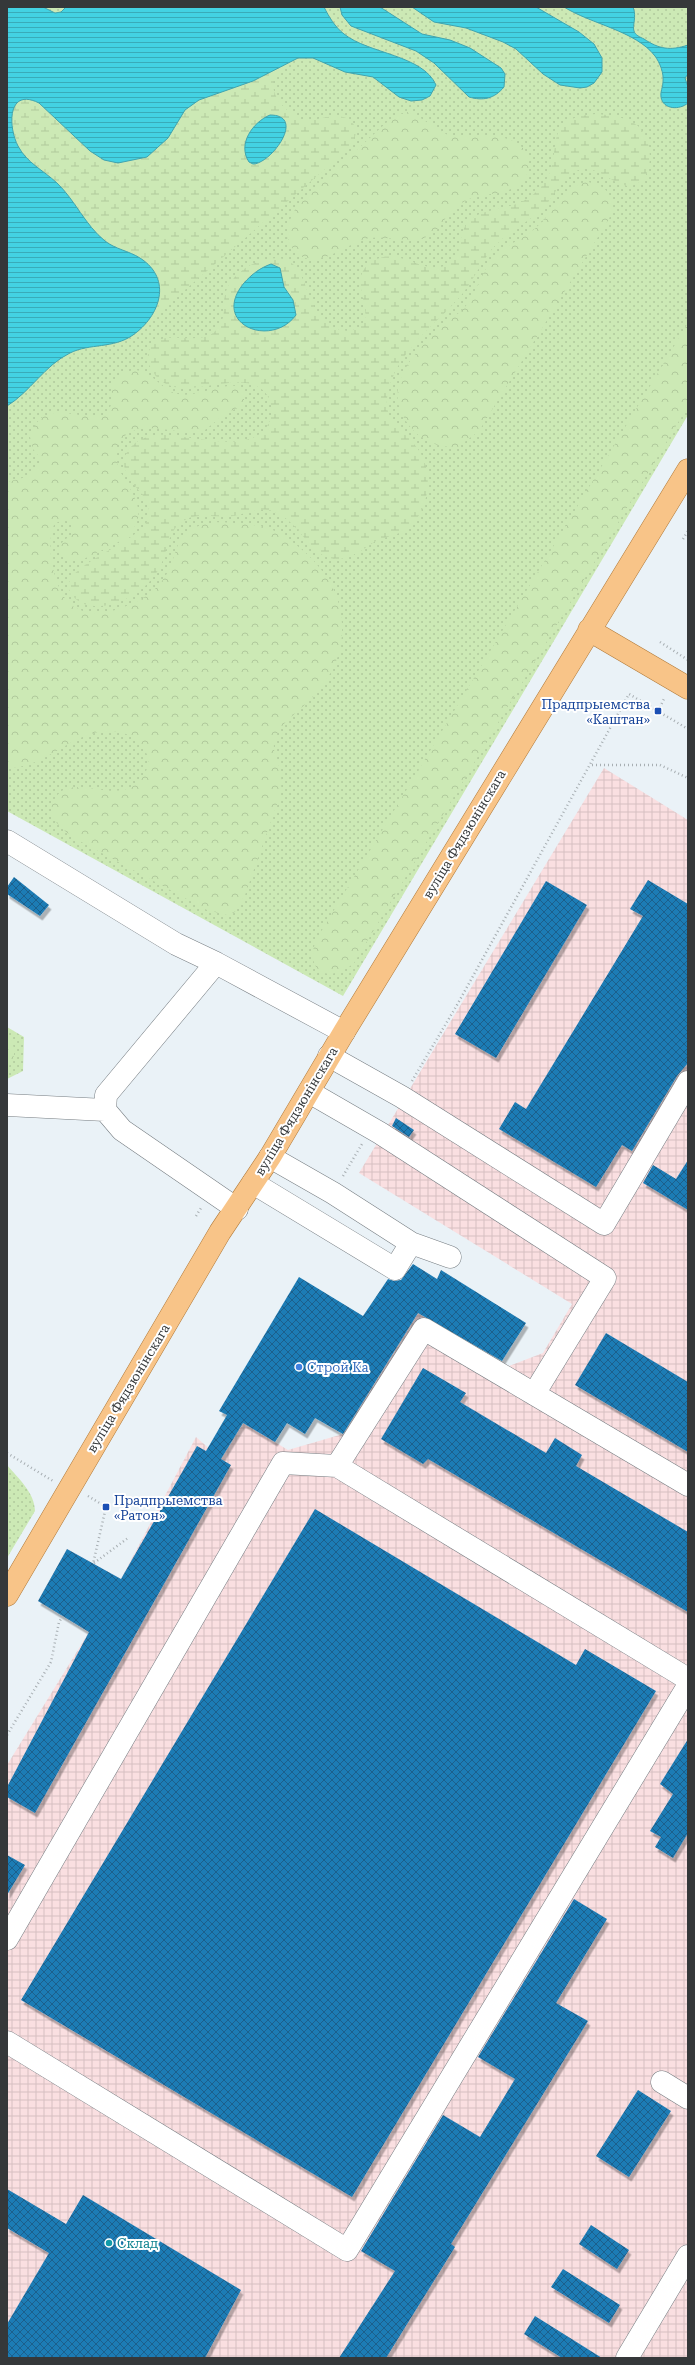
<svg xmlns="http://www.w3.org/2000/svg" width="695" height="2365" viewBox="0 0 695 2365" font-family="'Roboto Serif',serif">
	<defs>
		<pattern id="industrial-grid" width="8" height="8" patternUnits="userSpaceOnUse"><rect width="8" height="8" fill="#fadfe1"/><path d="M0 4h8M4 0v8" fill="none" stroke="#d7c0c2"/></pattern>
		<pattern id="grass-dots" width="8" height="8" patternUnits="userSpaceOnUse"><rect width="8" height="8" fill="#cce9b5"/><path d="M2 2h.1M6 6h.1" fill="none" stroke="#b0c99c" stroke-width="1.8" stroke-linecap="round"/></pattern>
		<pattern id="forest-crowns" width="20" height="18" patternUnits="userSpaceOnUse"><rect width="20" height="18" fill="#cce9b5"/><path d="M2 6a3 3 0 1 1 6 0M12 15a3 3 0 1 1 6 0" fill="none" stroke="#b0c99c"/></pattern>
		<pattern id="wetland-marsh" width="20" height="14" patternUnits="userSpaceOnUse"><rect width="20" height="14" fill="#cce9b5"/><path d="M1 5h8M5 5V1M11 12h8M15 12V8" fill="none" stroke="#b0c99c"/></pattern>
		<pattern id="water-rules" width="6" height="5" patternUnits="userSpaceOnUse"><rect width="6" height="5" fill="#43d2e3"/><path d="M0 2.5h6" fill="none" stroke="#39abb9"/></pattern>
		<pattern id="building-cross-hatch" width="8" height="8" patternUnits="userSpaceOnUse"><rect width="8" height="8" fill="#1f7cb5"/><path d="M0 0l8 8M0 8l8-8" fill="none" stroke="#1b618c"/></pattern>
		<filter id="shadow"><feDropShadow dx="2.5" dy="4.5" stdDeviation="0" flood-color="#0004"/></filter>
	</defs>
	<rect width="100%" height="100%" fill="#eaf2f7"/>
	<path fill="url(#industrial-grid)" d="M 604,768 L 688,820 L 688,2358 L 7,2358 L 7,1765 L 89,1632 L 38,1601 L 67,1549 L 121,1579 L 196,1437 L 221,1459 L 243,1423 L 288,1450 L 343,1434 L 418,1313 L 509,1366 L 543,1353 L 572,1304 L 359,1173 Z"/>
	<path fill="url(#grass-dots)" d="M 7,7 L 688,7 L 688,415 L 343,996 L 7,811 Z
		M 7,1027 L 24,1037 L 23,1071 L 7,1079 Z
		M 7,1465 C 18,1478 35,1493 35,1511 L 7,1558 Z"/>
	<path fill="url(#forest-crowns)" d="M 407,112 C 426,117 437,135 458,137 C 465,137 472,135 479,135 C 498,134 531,141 529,165 C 529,174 524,182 515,187 C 501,195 483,193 469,199 C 461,203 452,208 447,216 C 442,223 438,231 429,236 C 411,245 389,235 369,238 C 344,243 312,278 291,246 C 282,232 291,216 299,203 L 386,123 L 396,115 Z
		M 586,182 C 608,184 617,199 609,219 L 479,431 L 458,447 C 436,447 422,442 408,424 C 377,384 422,344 451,319 C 455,315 461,312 465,307 C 477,292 481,272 494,257 C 504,246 519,241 531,232 C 552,216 560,188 586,182 Z
		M 688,323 L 688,406 L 354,963 C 330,984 304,973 316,940 Z
		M 133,370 C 153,370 160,390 178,394 C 197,398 217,384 236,386 L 244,391 L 244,403 L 240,407 L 226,413 L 205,430 L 197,433 C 175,434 138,418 121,440 C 97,470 163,501 128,535 C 119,543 107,548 96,553 C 85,559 74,564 62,556 C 56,544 64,541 72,534 L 72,525 L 65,520 L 55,523 C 44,542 54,595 74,607 C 89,616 106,614 121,608 C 144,600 162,588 171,565 C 176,552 177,540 189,531 C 201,522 219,521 233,523 C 247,524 262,525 275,531 C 306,548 337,579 341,615 C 347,654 328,685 300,709 C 290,718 279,726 275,739 C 271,750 278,760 280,770 C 282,778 281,786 281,793 L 245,895 L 235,912 L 227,915 L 207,910 L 74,838 C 62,829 42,814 56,797 C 59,793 63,789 68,788 C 94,783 126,804 144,775 C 147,770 149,764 148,758 C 146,749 138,739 129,735 C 82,716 51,769 7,768 L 7,482 L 26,477 L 40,465 L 41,459 L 33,449 L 30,437 C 43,394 79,423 105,415 C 122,397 97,382 133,370 Z
		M 7,1035 C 16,1045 17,1058 7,1068 Z"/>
	<path fill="url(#wetland-marsh)" d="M 288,61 L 274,76 C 269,98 286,111 303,121 C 318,121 344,108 354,125 C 359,135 352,144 346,151 L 142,327 C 151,315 165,299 160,283 C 151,255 125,256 106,242 C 86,228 74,201 57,183 C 46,172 29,166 21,152 C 14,139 12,124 13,110 C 14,96 30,98 39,103 L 90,151 L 147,157 L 168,138 L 185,110 L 199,100 L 253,81 Z
		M 596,114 C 610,115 627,117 638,126 C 653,139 656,178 634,185 C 612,192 592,148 562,182 C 558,187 553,196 549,201 C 535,220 513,227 497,244 C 481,260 473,283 458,299 C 433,327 400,349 389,388 C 379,426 406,427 421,454 C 433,475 429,511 409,527 C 400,535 389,536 378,540 C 368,545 360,553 349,557 C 313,569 305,526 277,513 C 274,511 270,510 267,510 C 255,509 245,514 233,516 C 219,518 203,513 189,518 C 168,526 169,547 161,565 C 151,585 131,600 109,605 C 99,607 85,607 77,600 C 40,570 138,547 148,519 C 153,502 139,492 130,480 C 114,458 133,437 157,435 C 186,432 259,461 271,417 C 273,410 271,401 267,395 C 251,370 205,391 181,388 C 170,387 159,382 153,372 C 149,366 146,358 149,351 C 159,320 212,359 223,317 C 225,310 223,302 225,295 C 228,281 242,268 255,263 C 314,240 297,305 330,325 C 335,329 345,332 351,330 C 386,322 343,283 370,263 C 398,243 423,277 446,265 C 465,255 456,230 472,218 C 491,206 515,211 535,193 C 573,161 531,119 596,114 Z"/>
	<path fill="url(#water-rules)" stroke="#3fa4b0" d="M 7,7 L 43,7 L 55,13 L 61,12 L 66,7 L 324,7 C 329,17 335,27 344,34 C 369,54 423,55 436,85 L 430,96 L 422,100 L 411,101 L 399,97 L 373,77 L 345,72 L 313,58 L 298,58 L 253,81 L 199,100 L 185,110 L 168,138 L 147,157 L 118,163 L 104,160 L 90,151 L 39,103 C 7,87 8,127 18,146 C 27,163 43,170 57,183 C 75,200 85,225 105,241 C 115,249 129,251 140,258 C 173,279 160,316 133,335 C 113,349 90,343 70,353 C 45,365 30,392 7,406 Z
		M 340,7 L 380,7 L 422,34 L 450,40 L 470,48 L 501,68 L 505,74 L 504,87 C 494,99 483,101 469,97 L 434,63 L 416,51 L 351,26 L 342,15 Z
		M 412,7 L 536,7 L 579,32 L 594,44 L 602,58 L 602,72 L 594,83 L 587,87 L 580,88 L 560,85 L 543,74 L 516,49 L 503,42 L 466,28 L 434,22 Z
		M 564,7 L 633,7 C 637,17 632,26 634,31 C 635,35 640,37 644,39 C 659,49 670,51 688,45 L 688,74 L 685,78 L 688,87 L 688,103 C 680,110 663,110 661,97 C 660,92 663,87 663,82 C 664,73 660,63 655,56 C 636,31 591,24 564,7 Z
		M 270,115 C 307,115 271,164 253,164 L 249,162 C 237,144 253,122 270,115 Z
		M 271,264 L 280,268 L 284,287 L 293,300 L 296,315 C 271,349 210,324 244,283 C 252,274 260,268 271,264 Z"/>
	<path fill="url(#building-cross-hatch)" filter="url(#shadow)" d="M 14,877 L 49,905 L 40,916 L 7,894 L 7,887 Z
		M 648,880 L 688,904 L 688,1063 L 677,1076 L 632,1151 L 622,1145 L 596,1187 L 499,1129 L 515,1102 L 526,1109 L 643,916 L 630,909 Z
		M 546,881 L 587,905 L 496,1058 L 455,1034 Z
		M 396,1118 L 414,1130 L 409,1137 L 392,1126 Z
		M 688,1160 L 688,1210 L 643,1183 L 653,1165 L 676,1179 Z
		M 413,1264 L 437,1279 L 441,1270 L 526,1323 L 502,1361 L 418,1313 L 343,1434 L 315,1418 L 305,1434 L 287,1423 L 275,1442 L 243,1423 L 221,1459 L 231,1465 L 35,1813 L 7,1797 L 7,1787 L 89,1632 L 38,1601 L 67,1549 L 121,1579 L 197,1446 L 206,1451 L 227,1415 L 219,1411 L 299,1277 L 363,1316 L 388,1279 L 394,1281 L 401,1280 Z
		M 606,1333 L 688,1382 L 688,1452 L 575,1385 Z
		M 423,1368 L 466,1393 L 460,1402 L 546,1453 L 555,1438 L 582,1455 L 576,1466 L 688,1532 L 688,1612 L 428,1459 L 423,1464 L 381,1439 Z
		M 315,1509 L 576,1665 L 585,1649 L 656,1691 L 352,2197 L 21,2000 Z
		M 688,1739 L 688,1833 L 673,1858 L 655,1847 L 661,1837 L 650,1831 L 673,1794 L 660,1784 Z
		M 7,1855 L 25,1865 L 7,1895 Z
		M 574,1899 L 607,1919 L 556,2003 L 588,2021 L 451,2244 L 455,2247 L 386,2358 L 339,2358 L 395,2271 L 361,2251 L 443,2115 L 480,2137 L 515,2079 L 478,2057 Z
		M 638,2090 L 671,2111 L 629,2177 L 596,2156 Z
		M 7,2189 L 66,2224 L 83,2195 L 241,2290 L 205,2358 L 7,2358 L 7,2324 L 49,2253 L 7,2228 Z
		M 591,2225 L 629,2250 L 617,2269 L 579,2244 Z
		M 563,2269 L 620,2305 L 609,2323 L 551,2287 Z
		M 535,2316 L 602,2358 L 562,2358 L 524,2334 Z"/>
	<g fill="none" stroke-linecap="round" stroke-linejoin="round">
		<g stroke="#767d82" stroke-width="23">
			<path id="minor" d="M 7,841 L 176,944 L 216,963
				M 329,1056 L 402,1097 L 604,1224 L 688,1082
				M 309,1092 L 380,1133 L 605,1278 L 534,1394 L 424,1329 L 337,1466
				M 7,1105 L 105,1110
				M 270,1157 L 333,1193 L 411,1243
				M 253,1183 L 395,1269 L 411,1243 L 450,1257
				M 237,1209 L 122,1130 L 105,1110 L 106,1095 L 216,963 L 344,1032
				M 534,1394 L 688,1485
				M 7,1939 L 283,1463 L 337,1466 L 688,1679
				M 7,2042 L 347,2250 L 688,1686
				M 662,2082 L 688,2098
				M 627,2358 L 688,2256"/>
		</g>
		<g stroke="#b17a39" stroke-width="23">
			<path id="major" d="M 589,630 L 688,688
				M 7,1595 L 220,1232 L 270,1157 L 344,1032 L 688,470"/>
		</g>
		<path stroke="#a8afb3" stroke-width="2.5" stroke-dasharray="1 3" stroke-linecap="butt" d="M 683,539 L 688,531
			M 660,642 L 688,660
			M 658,711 L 665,697
			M 592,765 L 660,765 L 688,778
			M 412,1081 L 457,1005 L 629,694 L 688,729
			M 343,1176 L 362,1144
			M 196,1216 L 201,1208
			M 7,1453 L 53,1481
			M 88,1496 L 106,1507 L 93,1564
			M 94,1563 L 128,1538
			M 7,1735 L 51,1662 L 59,1622 L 63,1616"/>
		<use href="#minor" stroke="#fff" stroke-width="22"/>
		<use href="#major" stroke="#f8c488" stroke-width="22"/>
	</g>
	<g fill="#1a4fb4" stroke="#fff" stroke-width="1.5">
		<rect x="654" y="707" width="8" height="8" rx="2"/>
		<rect x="102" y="1503" width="8" height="8" rx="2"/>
	</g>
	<circle fill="#3f7fe0" stroke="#fff" stroke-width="1.5" cx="299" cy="1367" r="4"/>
	<circle fill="#0f9aa8" stroke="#fff" stroke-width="1.5" cx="109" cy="2243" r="4"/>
	<g text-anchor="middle" stroke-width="4" stroke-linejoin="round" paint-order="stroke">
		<g font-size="13" fill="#164399" stroke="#fff" text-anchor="end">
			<text x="650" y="709">Прадпрыемства<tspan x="650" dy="15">«Каштан»</tspan></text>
			<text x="114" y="1505" text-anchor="start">Прадпрыемства<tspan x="114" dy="15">«Ратон»</tspan></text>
		</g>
		<g font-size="13" fill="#35383a" stroke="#fff">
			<text transform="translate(464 834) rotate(-59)" y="5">вуліца Фядзюнінскага</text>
			<text transform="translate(296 1111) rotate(-59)" y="5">вуліца Фядзюнінскага</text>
			<text transform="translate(128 1388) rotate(-59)" y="5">вуліца Фядзюнінскага</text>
		</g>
		<g font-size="13" fill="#366cbe" stroke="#fff" text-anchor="start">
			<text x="307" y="1372">Строй Ка</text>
		</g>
		<g font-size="13" fill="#0d838f" stroke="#fff" text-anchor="start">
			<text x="117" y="2248">Склад</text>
		</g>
	</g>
	<rect width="695" height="2365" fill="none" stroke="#35383a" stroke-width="16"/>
</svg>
